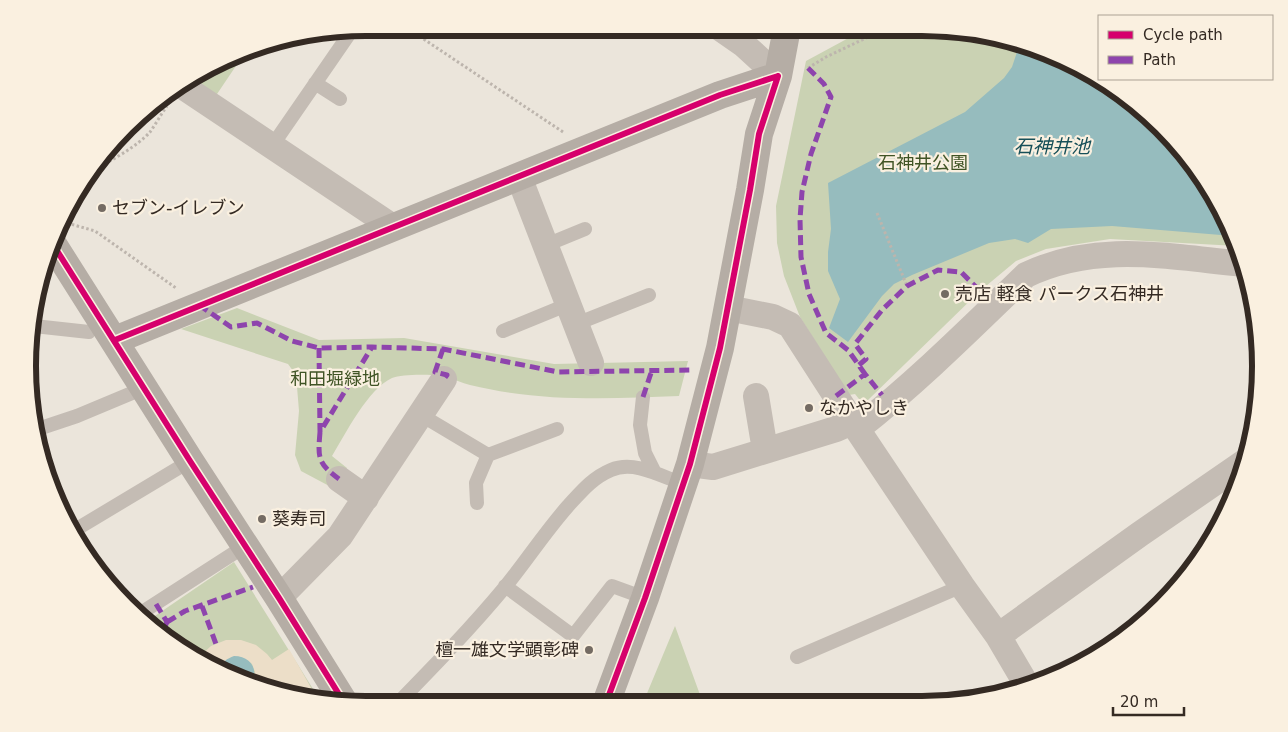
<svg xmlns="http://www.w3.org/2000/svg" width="1288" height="732" viewBox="0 0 1288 732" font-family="'DejaVu Sans','Noto Sans JP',sans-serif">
	<rect width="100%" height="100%" fill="#ebe5db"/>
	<path fill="#cad2b3" d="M 867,28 L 944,28 L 1010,39 L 1091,73 L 1145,112 L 1191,160 L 1226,217 L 1237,246 L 1110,239 L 1046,249 L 1016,261 L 980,291 L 868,400 L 859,399 L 855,394 L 849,395 L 800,317 L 784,276 L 777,243 L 776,206 L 806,61 Z
		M 246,51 L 215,97 L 194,84 L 198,77 Z
		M 237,308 L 319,340 L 404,338 L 554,364 L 688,361 L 679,396 C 608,399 540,402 470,385 C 462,383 454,379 445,377 C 433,374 403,374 392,378 C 368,389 346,433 332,456 L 347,468 L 333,488 L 301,471 L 295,455 L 299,411 L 296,375 L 288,364 L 181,329 Z
		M 234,562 L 313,689 L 318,700 L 278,693 L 197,659 L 149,620 Z
		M 675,626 L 703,703 L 643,703 Z"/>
	<path fill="#ecdec8" d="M 226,640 L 241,640 L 256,645 L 267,654 L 272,660 L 289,649 L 318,700 L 278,693 L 252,682 L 255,672 L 252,664 L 247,660 L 221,665 L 220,669 L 198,659 L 200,656 L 211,646 Z"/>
	<path fill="#96bcbe" d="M 1020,43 L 1091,73 L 1145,112 L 1191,160 L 1226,217 L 1233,236 L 1112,226 L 1051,229 L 1028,243 L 1015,239 L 989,243 L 912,275 L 894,284 L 882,296 L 848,342 L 829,328 L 840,299 L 828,271 L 828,252 L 831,229 L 828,183 L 965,112 L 1004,78 L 1012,67 Z
		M 234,656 C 249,656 259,668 252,682 L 220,669 C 222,661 227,659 234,656 Z"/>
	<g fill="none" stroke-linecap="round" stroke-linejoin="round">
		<path stroke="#bdb5ad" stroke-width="3" stroke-dasharray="2.5 2.5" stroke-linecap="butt" d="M 407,28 L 563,132
			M 808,68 L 826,57 L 887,28
			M 91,170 C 107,164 139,145 150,132 C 156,124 161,114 167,106
			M 877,213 L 907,286
			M 67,223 L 95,231 L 176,288"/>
		<path stroke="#c4bcb4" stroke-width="14" d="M 315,83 L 340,99
			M 272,146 L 352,30
			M 546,245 L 585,229
			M 576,324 L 649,295
			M 34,326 L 89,332
			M 503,331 L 569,304
			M 643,397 L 640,425 L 645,453 L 655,473
			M 421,415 L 488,455 L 557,429
			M 38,429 L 77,416 L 144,388
			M 477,503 L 476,483 L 488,455
			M 75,530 L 190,461
			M 505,586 L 573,636 L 612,586 L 645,598
			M 141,613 L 245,546
			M 797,657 L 962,586
			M 397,704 C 434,666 471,628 505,587 C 527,560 545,532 568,506 C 581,492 592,478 611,470 C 634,460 661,476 683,484"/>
		<path stroke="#c4bcb4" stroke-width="26" d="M 720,28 L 743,44 L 778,76
			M 182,86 L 393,227
			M 519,177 L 591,363
			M 728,308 L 773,317 L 790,325 L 857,429 L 962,586 L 998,636 L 1028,687
			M 756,396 L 765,450
			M 857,429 C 917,382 971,328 1026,275 C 1097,241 1169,257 1244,264
			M 690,464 L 713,467 L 836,429 L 852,422
			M 339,479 L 366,498
			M 279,598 L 340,536 L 444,379
			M 998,636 L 1140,534 L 1246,461"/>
		<path stroke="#b5ada5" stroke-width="28" d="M 54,246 L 190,461 L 279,598 L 345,704
			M 115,340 L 720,95 L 778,76
			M 606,703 L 645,598 L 690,464 L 720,348 L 750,190 L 759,134 L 778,76 L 787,28"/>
		<path stroke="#8e44ad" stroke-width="5" stroke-dasharray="10 5" stroke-linecap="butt" d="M 808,68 L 824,84 L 831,97 L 811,154 L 802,192 L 800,219 L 801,257 L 809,294 L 826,333 L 848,350 L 865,374
			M 199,305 L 231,327 L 257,323 L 292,341 L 319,348 L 372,347 L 443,349 L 558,372 L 690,370
			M 319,348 L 320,432 L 372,347
			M 443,349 L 435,372 L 447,375 L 444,379
			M 859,365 L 866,359 L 855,344 L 882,310 L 907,286 L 938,270 L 961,272 L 983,294
			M 836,396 L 865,374 L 882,395
			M 643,397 L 652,370
			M 320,432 C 318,457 317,463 339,479
			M 156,604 L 167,622 L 163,631
			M 202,606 L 216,644
			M 167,622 L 185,611 L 253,587"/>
		<g stroke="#faf0e0" stroke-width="9">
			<path id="cycleway" d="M 54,246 L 190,461 L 279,598 L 345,704
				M 115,340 L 720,95 L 778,76
				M 606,703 L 645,598 L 690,464 L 720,348 L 750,190 L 759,134 L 778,76"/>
		</g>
		<use href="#cycleway" stroke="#d6006c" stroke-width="6"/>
	</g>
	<g fill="#746b63" stroke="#faf0e0" stroke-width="2">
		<circle cx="102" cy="208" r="5"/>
		<circle cx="945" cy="294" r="5"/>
		<circle cx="809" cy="408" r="5"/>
		<circle cx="262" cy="519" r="5"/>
		<circle cx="589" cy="650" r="5"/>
	</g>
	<g text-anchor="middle" stroke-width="4.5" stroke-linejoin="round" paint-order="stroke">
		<g font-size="18" fill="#405425" stroke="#faf0e0">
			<text x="923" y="169">石神井公園</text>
			<text x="335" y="385">和田堀緑地</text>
		</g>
		<g font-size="18" fill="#342a23" stroke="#faf0e0" text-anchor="start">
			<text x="112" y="214">セブン-イレブン</text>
			<text x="955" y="300">売店 軽食 パークス石神井</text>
			<text x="819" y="414">なかやしき</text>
			<text x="272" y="525">葵寿司</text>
			<text x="579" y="656" text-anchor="end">檀一雄文学顕彰碑</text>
		</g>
		<g font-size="19" font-style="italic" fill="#164f58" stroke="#faf0e0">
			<text x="1052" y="153">石神井池</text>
		</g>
	</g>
	<path d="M0 0H1288V732H0ZM366 36H922A330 330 0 0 1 1252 366V366A330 330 0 0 1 922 696H366A330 330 0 0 1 36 366V366A330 330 0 0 1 366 36Z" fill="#faf0e0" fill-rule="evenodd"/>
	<path fill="none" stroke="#342a23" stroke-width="6" d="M366 36H922A330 330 0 0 1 1252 366V366A330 330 0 0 1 922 696H366A330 330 0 0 1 36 366V366A330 330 0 0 1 366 36Z"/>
	<rect x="1098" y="15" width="175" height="65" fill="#faf0e0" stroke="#aba194"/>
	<rect x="1108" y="31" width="25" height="8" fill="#d6006c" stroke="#aba194"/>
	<text x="1143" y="40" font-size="15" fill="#342a23">Cycle path</text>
	<rect x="1108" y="56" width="25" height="8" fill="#8e44ad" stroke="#aba194"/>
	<text x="1143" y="65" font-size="15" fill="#342a23">Path</text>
	<path d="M1113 707v8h71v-8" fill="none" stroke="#342a23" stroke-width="2.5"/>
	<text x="1120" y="707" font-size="15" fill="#342a23" stroke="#faf0e0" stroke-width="4" paint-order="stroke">20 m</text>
</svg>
